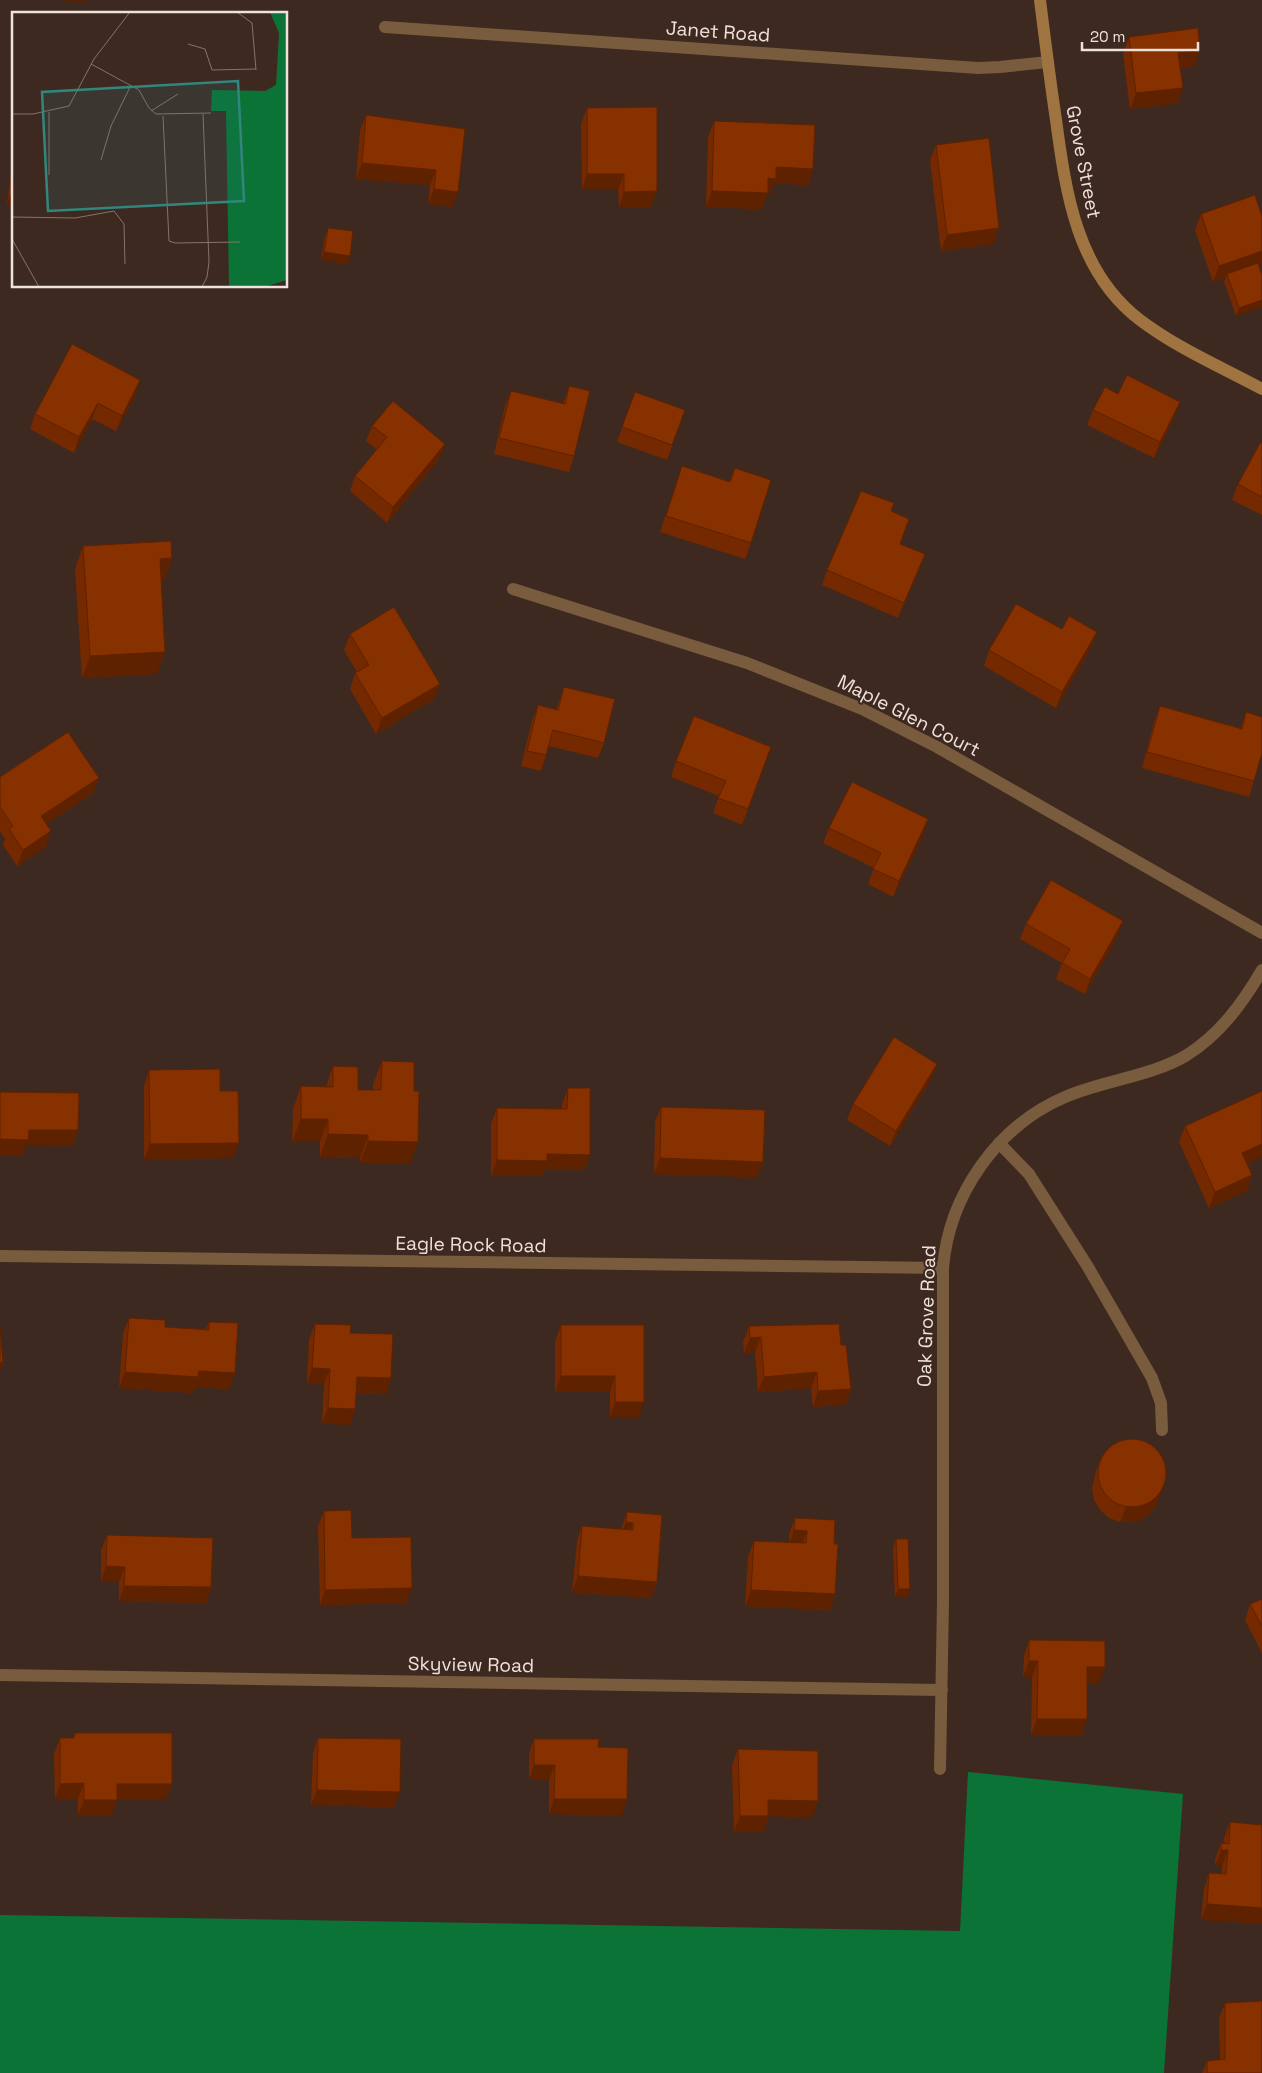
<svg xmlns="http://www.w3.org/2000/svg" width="1262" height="2073" viewBox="0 0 1262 2073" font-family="'Space Grotesk',sans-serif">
	<rect width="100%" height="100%" fill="#3e2921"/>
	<path fill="#0a7335" d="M 968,1772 L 1183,1794 L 1164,2073 L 0,2073 L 0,1915 L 960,1931 Z"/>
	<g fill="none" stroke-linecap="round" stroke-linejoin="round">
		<path stroke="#785c3d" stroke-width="12" d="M 999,1143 L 1029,1174 L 1088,1267 L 1152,1378 L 1161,1403 L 1162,1430"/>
		<path stroke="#785c3d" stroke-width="12" d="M 385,27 L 978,68 L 1000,67 L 1048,62
			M 513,589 L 747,663 L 862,709 L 937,747 L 1262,933
			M 0,1256 L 943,1268
			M 0,1675 L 942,1690
			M 940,1769 L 943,1601 L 943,1268 C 949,1195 997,1126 1065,1097 C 1104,1080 1150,1077 1187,1055 C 1220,1034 1242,1004 1262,970"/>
		<path stroke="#a07440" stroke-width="12" d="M 1040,0 C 1045,40 1050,80 1056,120 C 1066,194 1077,272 1140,320 C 1177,348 1221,367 1262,389"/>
	</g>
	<path fill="#742900" d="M 1129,37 L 1195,66 L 1180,67 L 1177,103 L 1130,109 L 1123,53 Z
		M 587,108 L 651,207 L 619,207 L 618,189 L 582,189 L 581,124 Z
		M 366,115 L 465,129 L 452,207 L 428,204 L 430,185 L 356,179 L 360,130 Z
		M 714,121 L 813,169 L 808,185 L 774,183 L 770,194 L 767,194 L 762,209 L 706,207 L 708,137 Z
		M 936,145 L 994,244 L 941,251 L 930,160 Z
		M 14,156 L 14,206 L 7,204 Z
		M 1201,214 L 1262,216 L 1262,264 L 1259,265 L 1236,316 L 1224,282 L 1226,277 L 1213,282 L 1195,230 Z
		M 328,228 L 350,256 L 347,264 L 321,260 L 325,236 Z
		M 140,380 L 135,396 L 116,431 L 92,419 L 74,453 L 30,429 L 35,414 Z
		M 569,386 L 574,456 L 569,472 L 494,454 L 505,406 L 511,391 L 563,403 Z
		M 635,392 L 685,410 L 667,460 L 617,442 Z
		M 1118,394 L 1180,402 L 1174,417 L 1154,458 L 1087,425 L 1093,410 Z
		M 372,426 L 439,459 L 387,523 L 350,491 L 355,476 L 377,450 L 366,441 Z
		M 1262,444 L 1262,515 L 1232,500 L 1238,484 Z
		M 682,466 L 751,543 L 745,559 L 660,532 Z
		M 891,511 L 900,544 L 925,554 L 919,570 L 898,618 L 822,585 L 827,570 Z
		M 83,546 L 172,558 L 164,581 L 161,581 L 157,674 L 82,678 L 75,569 Z
		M 1062,629 L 1097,632 L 1091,647 L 1056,708 L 984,666 L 989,650 Z
		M 350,634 L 440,684 L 434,699 L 376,734 L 350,689 L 355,673 L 357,672 L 344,650 Z
		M 564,687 L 604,743 L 598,758 L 549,746 L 541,771 L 521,766 L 532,721 L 538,705 L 556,710 Z
		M 1160,706 L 1241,728 L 1246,712 L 1254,781 L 1249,797 L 1142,768 L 1154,722 Z
		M 771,747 L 742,825 L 713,813 L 719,796 L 671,777 L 676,761 Z
		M 0,777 L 93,793 L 46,824 L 46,847 L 17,866 L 3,845 L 5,839 L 0,831 Z
		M 928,819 L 923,835 L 893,897 L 868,884 L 874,868 L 823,843 L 829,828 Z
		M 1026,924 L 1117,937 L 1085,994 L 1056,979 L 1062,963 L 1020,939 Z
		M 382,1061 L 410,1164 L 360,1163 L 360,1158 L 320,1157 L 320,1142 L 292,1142 L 293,1109 L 301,1086 L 326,1087 L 333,1066 L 358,1090 L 373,1090 L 373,1084 Z
		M 937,1064 L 931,1079 L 890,1146 L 847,1120 L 853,1104 Z
		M 149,1070 L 220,1091 L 233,1158 L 144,1159 L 144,1086 Z
		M 568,1088 L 584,1170 L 544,1170 L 541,1176 L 491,1176 L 491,1124 L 497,1108 L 562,1109 L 562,1104 Z
		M 661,1107 L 757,1177 L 654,1174 L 655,1122 Z
		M 1185,1126 L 1247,1164 L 1252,1175 L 1247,1191 L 1209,1208 L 1179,1142 Z
		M 129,1318 L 165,1327 L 206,1329 L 209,1322 L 229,1389 L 195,1387 L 193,1393 L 119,1388 L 123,1333 Z
		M 315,1324 L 350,1333 L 391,1378 L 386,1394 L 356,1393 L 355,1409 L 350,1425 L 322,1423 L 324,1384 L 307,1384 L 309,1340 Z
		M 561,1325 L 644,1325 L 639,1417 L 610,1417 L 610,1392 L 555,1392 L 555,1341 Z
		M 749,1326 L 841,1345 L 851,1389 L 846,1404 L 813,1407 L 811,1388 L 758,1392 L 755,1352 L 744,1353 L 743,1342 Z
		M 1102,1455 L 1156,1506 L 1148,1515 L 1138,1521 L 1120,1522 L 1109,1518 L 1100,1510 L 1094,1500 L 1092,1488 L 1096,1471 Z
		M 324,1511 L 352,1538 L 406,1603 L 320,1605 L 318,1526 Z
		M 627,1512 L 662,1515 L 657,1582 L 651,1598 L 572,1592 L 577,1541 L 582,1526 L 621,1529 Z
		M 795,1518 L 834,1544 L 835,1594 L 830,1610 L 745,1606 L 748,1557 L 754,1541 L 789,1543 L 789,1534 Z
		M 107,1535 L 211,1587 L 206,1603 L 119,1601 L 119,1582 L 101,1582 L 101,1551 Z
		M 896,1539 L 907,1597 L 895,1597 L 893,1547 Z
		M 1262,1599 L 1262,1653 L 1245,1620 L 1250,1604 Z
		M 1029,1640 L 1099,1683 L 1087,1683 L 1087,1719 L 1081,1735 L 1031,1735 L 1032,1677 L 1023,1677 L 1024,1656 Z
		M 75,1733 L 166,1799 L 117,1799 L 111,1816 L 78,1815 L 78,1799 L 55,1799 L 54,1754 L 60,1738 L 73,1738 Z
		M 318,1738 L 394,1807 L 311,1805 L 313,1753 Z
		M 534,1739 L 598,1747 L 622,1815 L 549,1814 L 549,1780 L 529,1780 L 529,1754 Z
		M 738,1749 L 812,1817 L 768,1816 L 763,1832 L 734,1832 L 732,1765 Z
		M 1230,1822 L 1262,1825 L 1201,1920 L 1204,1889 L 1209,1873 L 1222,1874 L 1222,1866 L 1215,1866 L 1215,1859 L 1221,1843 L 1224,1844 L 1224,1838 Z
		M 1225,2003 L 1262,2073 L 1202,2073 L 1207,2061 L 1220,2060 L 1219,2018 Z"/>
	<path fill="#5e2200" d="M 60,0 L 85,0 L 84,2 Z
		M 1200,50 L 1195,66 L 1173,68 L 1178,53 Z
		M 1183,88 L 1177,103 L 1130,109 L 1136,93 Z
		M 362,163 L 436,170 L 430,185 L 356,179 Z
		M 776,167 L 813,169 L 808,185 L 774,183 L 770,194 L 767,194 L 762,209 L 706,207 L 712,191 L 768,178 Z
		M 587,174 L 624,174 L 618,189 L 582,189 Z
		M 12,189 L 14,189 L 14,206 L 7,204 Z
		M 434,189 L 458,192 L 452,207 L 428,204 Z
		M 657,191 L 651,207 L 619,207 L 624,192 Z
		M 999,228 L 994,244 L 941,251 L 947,235 Z
		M 1262,251 L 1262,264 L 1228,276 L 1227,274 L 1226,277 L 1213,282 L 1219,266 Z
		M 324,252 L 350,256 L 347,264 L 321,260 Z
		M 1262,300 L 1262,307 L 1236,316 L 1239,308 Z
		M 140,380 L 135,396 L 116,431 L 122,416 Z
		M 1180,402 L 1174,417 L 1154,458 L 1160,442 Z
		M 98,403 L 92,419 L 74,453 L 79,437 Z
		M 445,444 L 439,459 L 387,523 L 393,507 Z
		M 925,554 L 919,570 L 898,618 L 904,603 Z
		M 172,558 L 164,581 L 151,582 L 160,559 Z
		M 1097,632 L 1091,647 L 1056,708 L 1062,692 Z
		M 165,652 L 157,674 L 82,678 L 90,656 Z
		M 440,684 L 434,699 L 376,734 L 382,718 Z
		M 99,778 L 93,793 L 35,831 L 41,816 Z
		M 928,819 L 923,835 L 893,897 L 899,881 Z
		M 51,831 L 46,847 L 17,866 L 23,850 Z
		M 1123,921 L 1117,937 L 1085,994 L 1090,979 Z
		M 937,1064 L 931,1079 L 890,1146 L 896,1131 Z
		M 301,1119 L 328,1119 L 320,1142 L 292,1142 Z
		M 29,1130 L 78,1130 L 73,1146 L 26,1145 L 23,1155 L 0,1155 L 0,1139 Z
		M 328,1134 L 368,1135 L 360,1158 L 320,1157 Z
		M 368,1141 L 418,1142 L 410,1164 L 360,1163 Z
		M 239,1143 L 233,1158 L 144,1159 L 150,1144 Z
		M 1262,1144 L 1262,1157 L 1237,1169 L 1242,1153 Z
		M 547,1154 L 590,1155 L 584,1170 L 544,1170 L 541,1176 L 491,1176 L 497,1160 Z
		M 660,1158 L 763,1162 L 757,1177 L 654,1174 Z
		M 1252,1175 L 1247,1191 L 1209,1208 L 1215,1192 Z
		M 761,1337 L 755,1352 L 744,1353 L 750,1338 Z
		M 3,1362 L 0,1371 L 0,1363 Z
		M 312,1368 L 330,1369 L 324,1384 L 307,1384 Z
		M 199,1371 L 235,1373 L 229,1389 L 195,1387 L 193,1393 L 119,1388 L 125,1372 Z
		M 817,1372 L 811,1388 L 758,1392 L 764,1377 Z
		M 561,1376 L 615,1376 L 610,1392 L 555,1392 Z
		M 357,1377 L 391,1378 L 386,1394 L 351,1393 Z
		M 851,1389 L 846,1404 L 813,1407 L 818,1391 Z
		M 615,1402 L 644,1402 L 639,1417 L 610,1417 Z
		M 328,1408 L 355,1409 L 350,1425 L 322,1423 Z
		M 1166,1479 L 1156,1506 L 1148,1515 L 1138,1521 L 1120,1522 L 1126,1507 Z
		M 626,1522 L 633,1523 L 628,1538 L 620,1538 Z
		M 794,1530 L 807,1531 L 801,1546 L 789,1546 Z
		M 106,1566 L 125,1567 L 119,1582 L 101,1582 Z
		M 578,1576 L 657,1582 L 651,1598 L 572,1592 Z
		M 124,1586 L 211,1587 L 206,1603 L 119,1601 Z
		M 412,1588 L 406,1603 L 320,1605 L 325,1590 Z
		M 898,1589 L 910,1589 L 907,1597 L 895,1597 Z
		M 751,1590 L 835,1594 L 830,1610 L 745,1606 Z
		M 1029,1661 L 1038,1661 L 1032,1677 L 1023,1677 Z
		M 1087,1667 L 1105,1667 L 1099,1683 L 1081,1683 Z
		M 1037,1719 L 1087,1719 L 1081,1735 L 1031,1735 Z
		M 534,1765 L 555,1765 L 549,1780 L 529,1780 Z
		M 84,1783 L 78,1799 L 55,1799 L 60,1784 Z
		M 117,1784 L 172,1784 L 166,1799 L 111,1799 Z
		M 317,1790 L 400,1792 L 394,1807 L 311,1805 Z
		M 554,1799 L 627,1799 L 622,1815 L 549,1814 Z
		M 84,1800 L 117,1800 L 111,1816 L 78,1815 Z
		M 768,1800 L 818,1801 L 812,1817 L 763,1816 Z
		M 740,1816 L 768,1816 L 763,1832 L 734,1832 Z
		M 1221,1850 L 1228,1850 L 1222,1866 L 1215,1866 Z
		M 1207,1904 L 1262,1908 L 1262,1924 L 1201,1920 Z"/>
	<path fill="#873000" stroke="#5e2200" d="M 1198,28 L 1200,50 L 1178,53 L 1183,88 L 1136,93 L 1129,37 Z
		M 657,107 L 657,191 L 624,192 L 624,174 L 587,174 L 587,108 Z
		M 366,115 L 465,129 L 458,192 L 434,189 L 436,170 L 362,163 Z
		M 714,121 L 815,125 L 813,169 L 776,167 L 776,179 L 768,178 L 768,193 L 712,191 Z
		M 989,138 L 999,228 L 947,235 L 936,145 Z
		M 14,179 L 14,189 L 12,189 Z
		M 1255,195 L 1262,216 L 1262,251 L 1219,266 L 1201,214 Z
		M 328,228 L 353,231 L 350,256 L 324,252 Z
		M 1258,263 L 1262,275 L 1262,300 L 1239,308 L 1227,274 Z
		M 72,344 L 140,380 L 122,416 L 98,403 L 79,437 L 35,414 Z
		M 1127,375 L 1180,402 L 1160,442 L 1093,410 L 1105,387 L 1118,394 Z
		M 569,386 L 590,391 L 574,456 L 499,438 L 511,391 L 565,404 Z
		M 635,392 L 685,410 L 672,445 L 622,427 Z
		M 393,401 L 445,444 L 393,507 L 355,476 L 387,437 L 372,426 Z
		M 1260,443 L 1262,444 L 1262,497 L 1238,484 Z
		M 682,466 L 730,482 L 735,468 L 771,480 L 751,543 L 666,516 Z
		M 861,491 L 894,503 L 891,511 L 909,519 L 900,544 L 925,554 L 904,603 L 827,570 Z
		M 171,541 L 172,558 L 160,559 L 165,652 L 90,656 L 83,546 Z
		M 1016,604 L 1062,629 L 1069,616 L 1097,632 L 1062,692 L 989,650 Z
		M 394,607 L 440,684 L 382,718 L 355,673 L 369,665 L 350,634 Z
		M 564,687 L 615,699 L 604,743 L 553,730 L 546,755 L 527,751 L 538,705 L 558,710 Z
		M 1160,706 L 1242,729 L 1246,712 L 1262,717 L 1262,753 L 1254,781 L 1147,752 Z
		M 694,716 L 771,747 L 748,809 L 718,798 L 726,781 L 676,761 Z
		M 68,732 L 99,778 L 41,816 L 51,831 L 23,850 L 9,829 L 13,826 L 0,807 L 0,777 Z
		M 852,782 L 928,819 L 899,881 L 873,869 L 881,853 L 829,828 Z
		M 1051,880 L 1123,921 L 1090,979 L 1062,963 L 1070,949 L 1026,924 Z
		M 894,1037 L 937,1064 L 896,1131 L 853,1104 Z
		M 382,1061 L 414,1062 L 414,1091 L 419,1091 L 418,1142 L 368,1141 L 368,1135 L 328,1134 L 328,1119 L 301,1119 L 301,1086 L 333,1087 L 333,1066 L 358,1067 L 358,1090 L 381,1090 Z
		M 220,1069 L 220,1091 L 238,1091 L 239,1143 L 150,1144 L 149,1070 Z
		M 568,1088 L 590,1088 L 590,1155 L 547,1154 L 547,1161 L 497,1160 L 497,1108 L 567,1109 Z
		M 1262,1091 L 1262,1144 L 1242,1153 L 1252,1175 L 1215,1192 L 1185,1126 Z
		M 0,1092 L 79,1093 L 78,1130 L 29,1130 L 28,1140 L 0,1139 Z
		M 661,1107 L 765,1110 L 763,1162 L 660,1158 Z
		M 129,1318 L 165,1320 L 165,1327 L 209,1330 L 209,1322 L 238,1323 L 235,1373 L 199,1371 L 198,1377 L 125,1372 Z
		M 315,1324 L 351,1325 L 350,1333 L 393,1334 L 391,1378 L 357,1377 L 355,1409 L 328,1408 L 330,1369 L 312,1368 Z
		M 839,1324 L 841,1345 L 846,1345 L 851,1389 L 818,1391 L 817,1372 L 764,1377 L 761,1337 L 750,1338 L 749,1326 Z
		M 561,1325 L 644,1325 L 644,1402 L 615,1402 L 615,1376 L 561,1376 Z
		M 0,1328 L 3,1362 L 0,1363 Z
		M1098 1473a34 34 0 1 1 68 0a34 34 0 1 1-68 0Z
		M 351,1510 L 352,1538 L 411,1537 L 412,1588 L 325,1590 L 324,1511 Z
		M 627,1512 L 662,1515 L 657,1582 L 578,1576 L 582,1526 L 633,1530 L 633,1523 L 626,1522 Z
		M 795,1518 L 835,1520 L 834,1544 L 838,1544 L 835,1594 L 751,1590 L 754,1541 L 806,1543 L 807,1531 L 794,1530 Z
		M 107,1535 L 213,1538 L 211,1587 L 124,1586 L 125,1567 L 106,1566 Z
		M 896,1539 L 908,1539 L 910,1589 L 898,1589 Z
		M 1262,1599 L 1262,1626 L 1250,1604 Z
		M 1029,1640 L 1105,1641 L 1105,1667 L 1087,1667 L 1087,1719 L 1037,1719 L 1038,1661 L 1029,1661 Z
		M 75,1733 L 172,1733 L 172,1784 L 117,1784 L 117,1800 L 84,1800 L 84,1783 L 60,1784 L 60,1738 L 74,1738 Z
		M 318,1738 L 401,1739 L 400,1792 L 317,1790 Z
		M 534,1739 L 599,1739 L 598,1747 L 628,1748 L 627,1799 L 554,1799 L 555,1765 L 534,1765 Z
		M 738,1749 L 818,1751 L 818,1801 L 768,1800 L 768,1816 L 740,1816 Z
		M 1230,1822 L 1262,1825 L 1262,1908 L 1207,1904 L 1209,1873 L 1226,1874 L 1228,1850 L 1221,1850 L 1221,1843 L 1229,1844 Z
		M 1262,2001 L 1262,2073 L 1207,2073 L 1207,2061 L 1225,2059 L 1225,2003 Z"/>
	<g text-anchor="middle" stroke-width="4" stroke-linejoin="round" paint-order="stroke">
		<g font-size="19" fill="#efe1db" stroke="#3e2921">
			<text transform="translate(718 31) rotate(4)" y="7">Janet Road</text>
			<text transform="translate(1084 162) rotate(79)" y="7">Grove Street</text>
			<text transform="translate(909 715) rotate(27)" y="7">Maple Glen Court</text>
			<text transform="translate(471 1244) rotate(1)" y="7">Eagle Rock Road</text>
			<text transform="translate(926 1316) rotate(-88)" y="7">Oak Grove Road</text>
			<text transform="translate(471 1664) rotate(1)" y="7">Skyview Road</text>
		</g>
	</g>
	<g transform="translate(12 12)">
		<rect width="275" height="275" fill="#3e2921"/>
		<path d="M 258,0 L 275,0 L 275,268 L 252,275 L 217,275 L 214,99 L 199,99 L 200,78 L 253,79 L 264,73 L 267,21 Z" fill="#0a7335"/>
		<path fill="none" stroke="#85736b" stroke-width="1" d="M 225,0 L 240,11 L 244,58M 176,32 L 193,37 L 200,58 L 244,57M 79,52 L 127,78 L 137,96 L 144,102 L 199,101M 139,99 L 166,82M 0,102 L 21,102 L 57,94 L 82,47 L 118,0M 151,104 L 157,229 L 163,231 L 228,230M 89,148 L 99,114 L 119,73M 37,163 L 37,100M 0,205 L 63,206 L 102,199 L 112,212 L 113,252M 0,227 L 27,275M 190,275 L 195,265 L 197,250 L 191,102"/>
		<path fill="#31867e" fill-opacity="0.15" stroke="#31867e" stroke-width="2.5" d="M 226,69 L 232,189 L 36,199 L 30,80 Z"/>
		<rect width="275" height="275" fill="none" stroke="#efe1db" stroke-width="2.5"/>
	</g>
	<path d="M1082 42v8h116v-8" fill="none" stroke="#efe1db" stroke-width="2.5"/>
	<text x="1090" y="42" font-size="15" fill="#efe1db" stroke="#3e2921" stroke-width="4" paint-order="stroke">20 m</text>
</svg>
